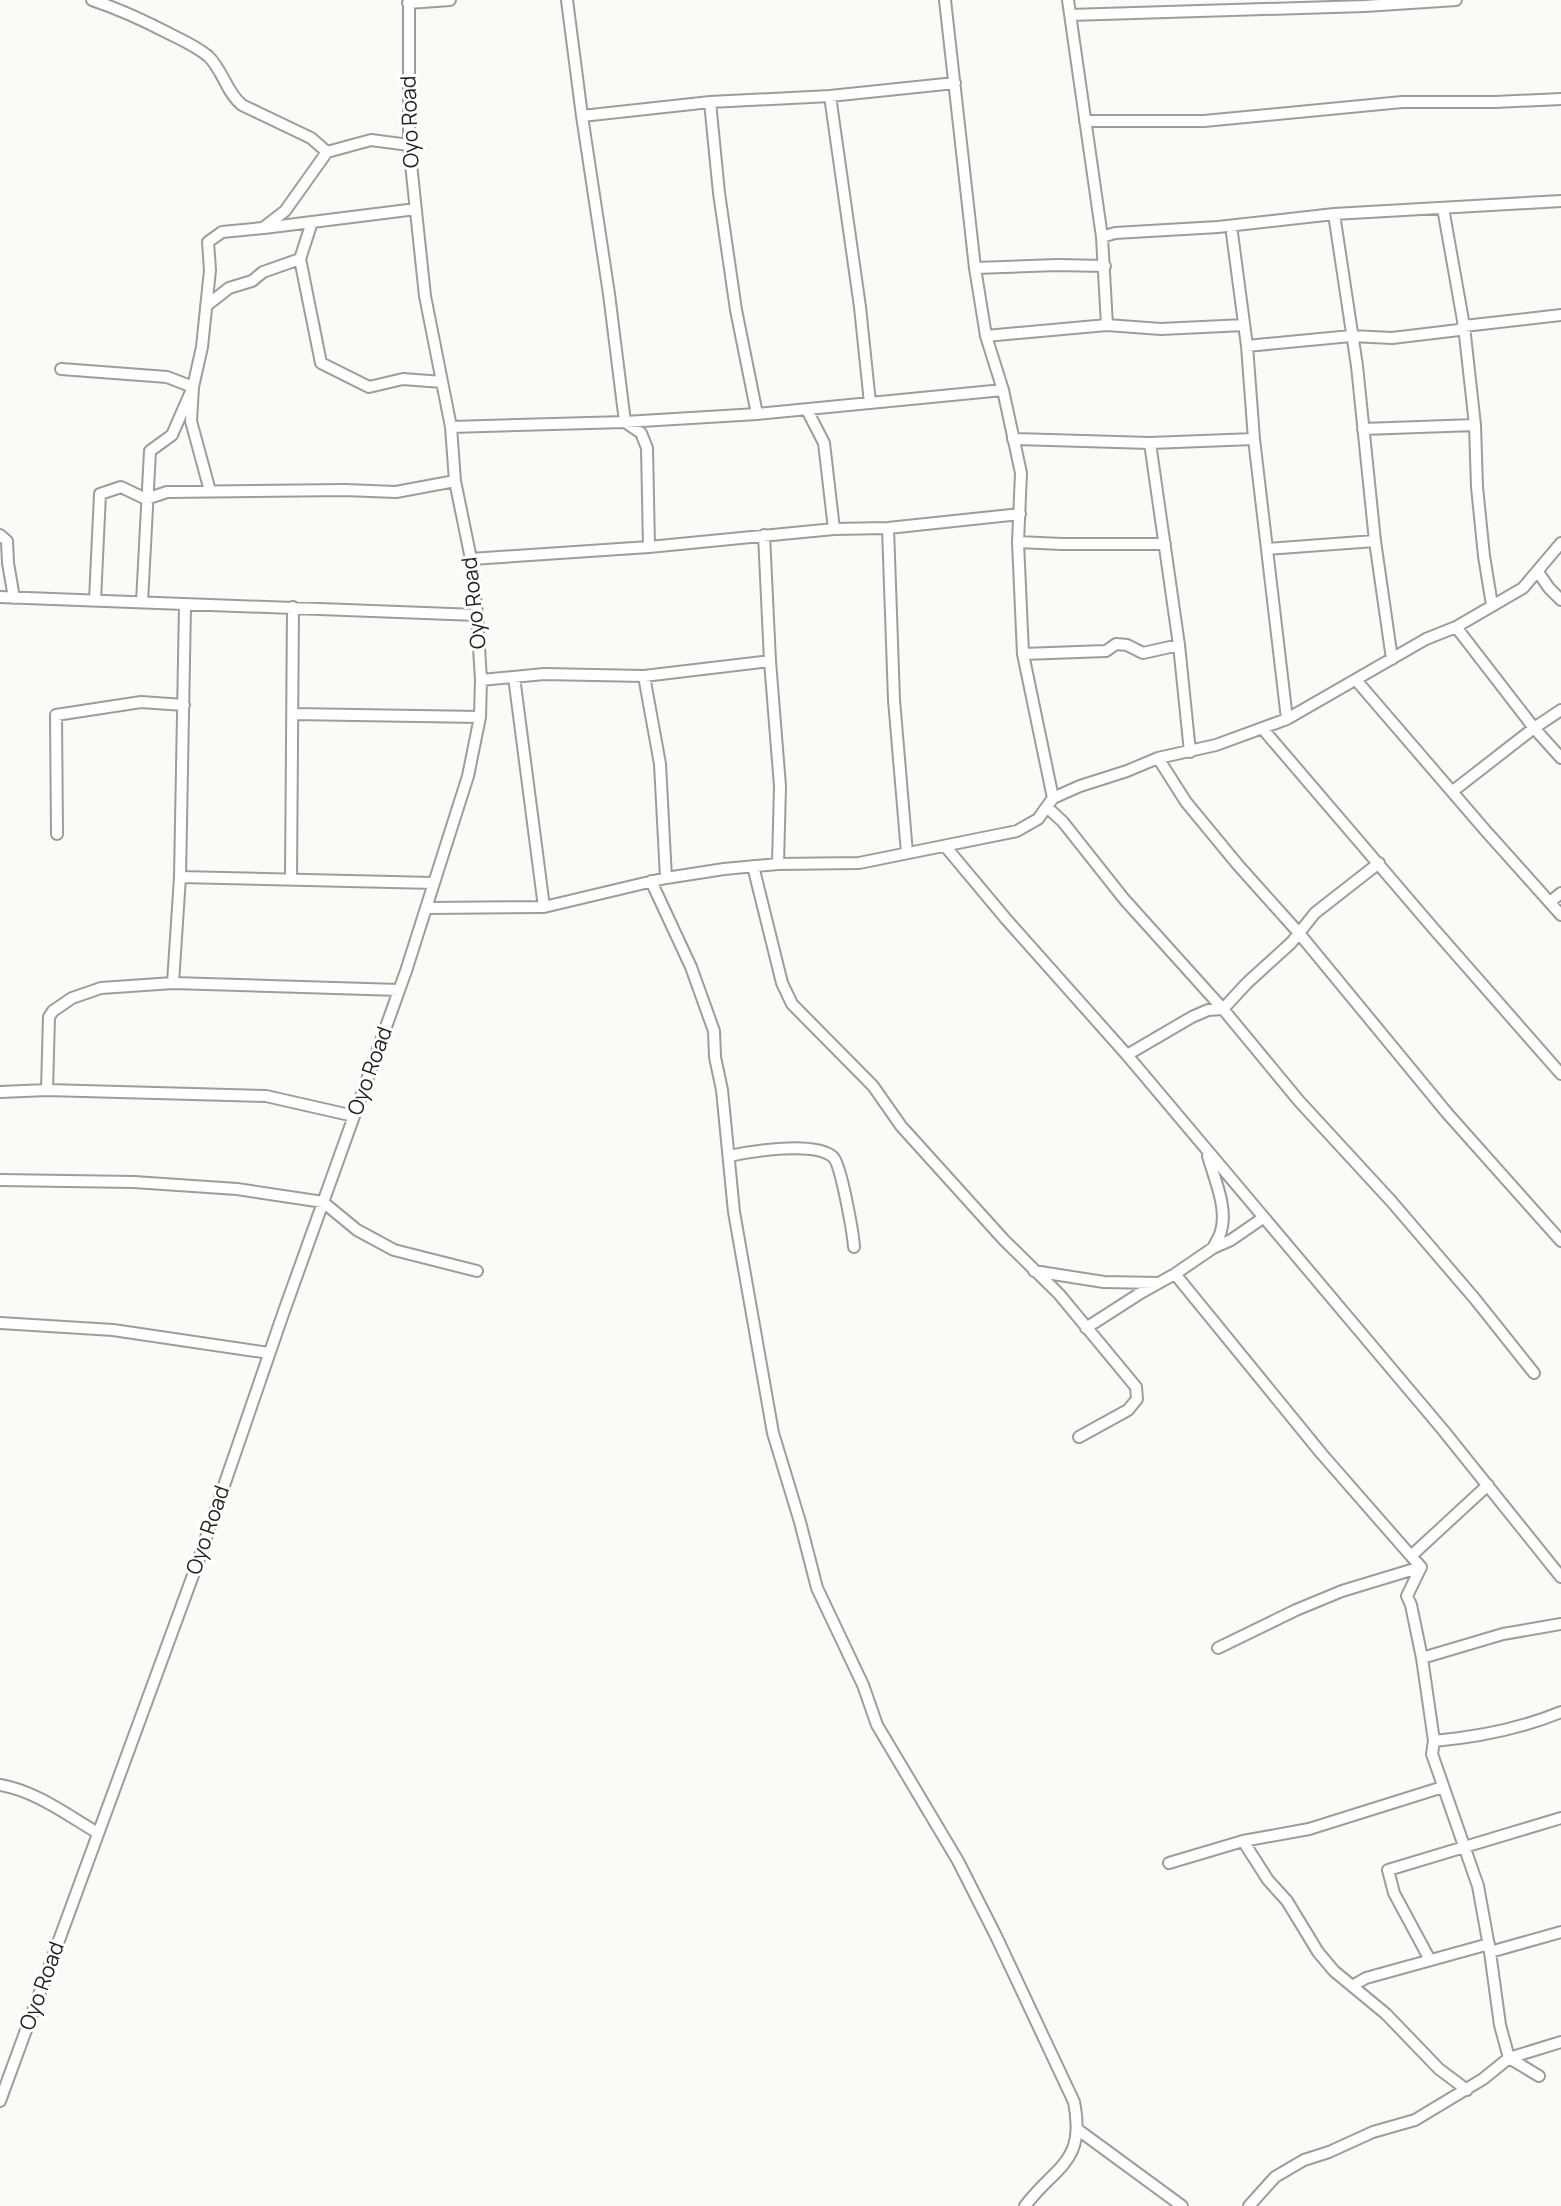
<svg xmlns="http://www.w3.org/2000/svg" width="1561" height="2206" viewBox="0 0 1561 2206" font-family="Manrope,sans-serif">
	<rect width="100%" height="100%" fill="#fafaf6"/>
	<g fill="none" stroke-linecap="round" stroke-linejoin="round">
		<g stroke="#9e9d9a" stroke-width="14">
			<path id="minor" d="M 92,0 C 119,9 143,20 168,33 C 182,40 196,46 208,56 C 223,70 226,92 242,105 L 311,138 L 327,152 L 371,140 L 409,145
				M 567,0 L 582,116 L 710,102 L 830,96 L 955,83
				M 945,0 L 975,268 L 986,336 L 1003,390 L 1021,473 L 1018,542 L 1023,654 L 1053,798
				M 1068,0 L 1102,237 L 1107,325
				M 408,3 L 450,0
				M 1070,15 L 1365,6 L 1456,0
				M 830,96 L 860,307 L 870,403
				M 710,102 L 719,193 L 736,310 L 757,414
				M 582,116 L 609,294 L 625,422 L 641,433 L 647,448 L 649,547
				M 1085,121 L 1204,121 L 1402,102 L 1495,102 L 1561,99
				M 1443,208 L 1464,326 L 1475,425 L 1477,487 L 1484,556 L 1492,605
				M 1334,214 L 1357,366 L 1375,541 L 1392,659
				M 312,222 L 300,259 L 321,363 L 369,387 L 403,379 L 442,382
				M 264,228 L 416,209
				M 1232,233 L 1247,346 L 1254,439 L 1287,719
				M 1102,237 L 1115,233 L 1218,227 L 1334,214 L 1561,201
				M 975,268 L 1057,265 L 1105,266
				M 206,306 L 229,288 L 252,281 L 263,272 L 300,259
				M 986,336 L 1107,325 L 1161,329 L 1244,325
				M 1247,346 L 1351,336 L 1392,338 L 1459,330 L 1464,326 L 1561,315
				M 61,369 L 167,377 L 193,387 L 191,421 L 210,491
				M 807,410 L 824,443 L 834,529
				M 451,427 L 625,422 L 757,414 L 1003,390
				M 1363,429 L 1475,425
				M 1013,439 L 1150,443 L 1254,439
				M 1150,443 L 1179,645 L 1190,752
				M 888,528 L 894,700 L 907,853
				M 0,535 L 7,541 L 8,563 L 14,598
				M 764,535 L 770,661 L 780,786 L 778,864
				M 1018,542 L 1062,544 L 1165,544
				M 1268,549 L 1375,541
				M 471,559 L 649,547 L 834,529 L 888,528 L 1020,514
				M 1538,572 L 1549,588 L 1561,600
				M 0,597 L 477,615
				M 95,600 L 100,494 L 121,487 L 146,499 L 167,492 L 345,490 L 396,492 L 455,481
				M 142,602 L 150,451 L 172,435 L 193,387 L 202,347 L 210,270 L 208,242 L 222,232 L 263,228 L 285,211 L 327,152
				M 1456,627 L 1534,728 L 1561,758
				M 1023,654 L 1106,651 L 1116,644 L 1127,645 L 1143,653 L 1179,645
				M 644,676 L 660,764 L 666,878
				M 514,677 L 544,907
				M 481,680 L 544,674 L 644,676 L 770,661
				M 1356,680 L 1485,830 L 1561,915
				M 293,714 L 480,717
				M 1262,728 L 1433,928 L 1561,1074
				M 1158,758 L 1186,802 L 1238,865 L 1298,932 L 1447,1113 L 1561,1241
				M 1453,791 L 1534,728 L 1561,710
				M 1048,808 L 1063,822 L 1124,899 L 1223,1009 L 1299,1101 L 1392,1202 L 1475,1299 L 1534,1373
				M 57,834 L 56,715 L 141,702 L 184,705
				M 945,846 L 1006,919 L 1127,1055 L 1443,1430 L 1561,1577
				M 753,866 L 782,983 L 792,1004 L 873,1086 L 901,1126 L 1004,1240 L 1059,1294 L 1136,1387 L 1137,1399 L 1128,1410 L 1079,1437
				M 180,877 L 434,883
				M 291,880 L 293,607
				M 651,881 L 691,967 L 714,1031 L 715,1057 L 722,1090 L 734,1212 L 773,1433 L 800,1522 L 817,1588 L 863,1685 L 877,1725 L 958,1861 L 996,1936 L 1074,2102 C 1086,2163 1056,2165 1025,2206
				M 1550,902 L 1561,893
				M 426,908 L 544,907 L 666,878 L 724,869 L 778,864 L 859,863 L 1017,831 L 1038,819 L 1053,798 L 1080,786 L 1127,771 L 1158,758 L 1216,745 L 1287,719 L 1426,639 L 1456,627 L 1523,588 L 1561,543
				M 173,983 L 180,877 L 185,606
				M 1127,1055 L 1192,1017 L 1208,1010 L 1223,1009 L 1247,983 L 1291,943 L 1315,913 L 1379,863
				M 47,1090 L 49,1017 L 53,1011 L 72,998 L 101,988 L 173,983 L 399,990
				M 0,1092 L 47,1090 L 266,1096 L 354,1116
				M 729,1156 C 752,1151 815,1141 833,1157 C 841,1164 853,1233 854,1247
				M 1208,1156 C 1214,1178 1228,1208 1221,1231 C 1220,1236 1216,1242 1213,1248
				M 0,1180 L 134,1182 L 237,1189 L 323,1202 L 357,1230 L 394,1250 L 477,1271
				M 1034,1271 L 1104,1282 L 1159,1283
				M 1175,1274 L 1321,1453 L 1411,1556
				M 0,1323 L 113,1330 L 269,1353
				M 1086,1328 L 1139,1294 L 1175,1274 L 1213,1248 L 1231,1240 L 1263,1218
				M 1421,1567 L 1407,1596 L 1411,1605 L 1422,1658
				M 1561,1624 L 1503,1634 L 1422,1658 L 1434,1741 C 1478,1737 1520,1729 1561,1712
				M 1218,1648 L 1296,1610 L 1342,1591 L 1421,1567 L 1411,1556 L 1488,1485
				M 1434,1741 L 1432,1754 L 1478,1886 L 1490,1952 L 1500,2025 L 1509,2058 L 1539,2076
				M 0,1785 C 36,1791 67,1815 98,1833
				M 1243,1841 L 1268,1880 L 1287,1901 L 1318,1952 L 1334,1971 L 1386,2014 L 1439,2069 L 1467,2090
				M 1169,1863 L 1243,1841 L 1309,1829 L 1443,1787
				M 1490,1952 L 1561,1932
				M 1430,1960 L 1394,1893 L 1388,1870 L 1561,1818
				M 1352,1986 L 1366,1978 L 1489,1944
				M 0,2101 L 196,1567 L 283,1314 L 406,971 L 468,776 L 480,717 L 481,680 L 477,615 L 471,559 L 455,481 L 451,427 L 425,296 L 409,145 L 409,0
				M 1077,2129 L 1182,2206
				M 1249,2206 L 1275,2177 L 1304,2160 L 1329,2152 L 1373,2132 L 1415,2120 L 1483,2079 L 1509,2058 L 1561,2042"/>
		</g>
		<use href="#minor" stroke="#fff" stroke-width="10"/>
	</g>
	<g text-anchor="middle" stroke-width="6" stroke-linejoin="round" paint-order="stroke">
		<g font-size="21" fill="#232322" stroke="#fff">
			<text transform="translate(410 122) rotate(-92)" y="7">Oyo Road</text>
			<text transform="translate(474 603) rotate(-96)" y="7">Oyo Road</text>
			<text transform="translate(370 1071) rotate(-70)" y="7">Oyo Road</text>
			<text transform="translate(208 1530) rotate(-71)" y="7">Oyo Road</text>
			<text transform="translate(42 1986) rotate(-70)" y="7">Oyo Road</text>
		</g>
	</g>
</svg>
